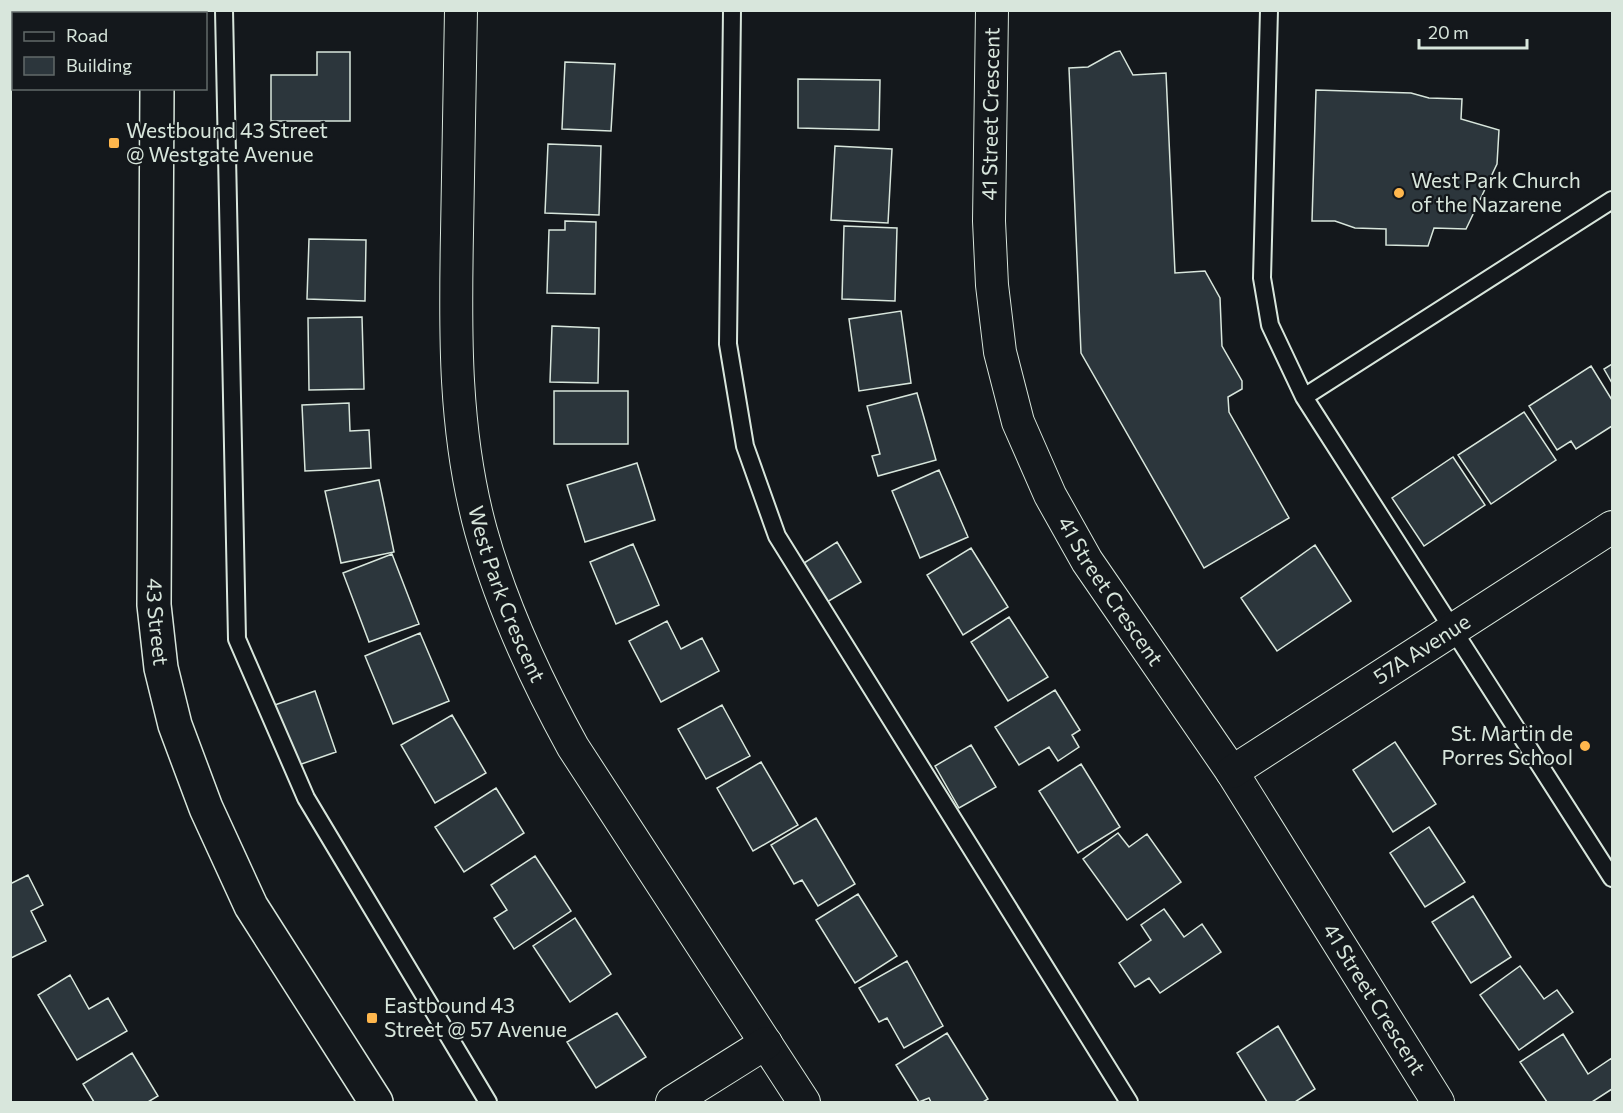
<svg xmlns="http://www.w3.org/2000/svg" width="1623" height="1113" viewBox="0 0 1623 1113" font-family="Commissioner,sans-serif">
	<rect width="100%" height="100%" fill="#14181c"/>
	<path fill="#2c363c" stroke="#d8e6dc" stroke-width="1.5" d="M 1120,51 L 1133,75 L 1166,73 L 1175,273 L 1205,271 L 1220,298 L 1222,346 L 1242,381 L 1242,389 L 1228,397 L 1229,412 L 1289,518 L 1204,568 L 1081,353 L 1069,68 L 1088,67 L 1115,52 Z
		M 317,52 L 350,52 L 350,121 L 271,121 L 271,75 L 317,75 Z
		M 565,62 L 615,64 L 611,131 L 562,129 Z
		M 798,79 L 880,80 L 879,130 L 798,128 Z
		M 1316,90 L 1411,93 L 1429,98 L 1462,99 L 1461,119 L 1499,130 L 1497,164 L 1466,229 L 1434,228 L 1428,246 L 1386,245 L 1386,229 L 1355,228 L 1335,221 L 1312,221 Z
		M 548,144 L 601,146 L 599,215 L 545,213 Z
		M 835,146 L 892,149 L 888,223 L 831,220 Z
		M 565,221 L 596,222 L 595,294 L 547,293 L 549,230 L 565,230 Z
		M 844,226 L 897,228 L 895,301 L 842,299 Z
		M 309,239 L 366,240 L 365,301 L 307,299 Z
		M 901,311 L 911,383 L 859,391 L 849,319 Z
		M 362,317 L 364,389 L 309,390 L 308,318 Z
		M 552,326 L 599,328 L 598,383 L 550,382 Z
		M 1612,364 L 1612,383 L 1604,369 Z
		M 1591,366 L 1612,400 L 1612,426 L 1576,449 L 1571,441 L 1557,450 L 1529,406 Z
		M 554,391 L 628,391 L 628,444 L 554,444 Z
		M 917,393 L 936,460 L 878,476 L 872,456 L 880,454 L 867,406 Z
		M 349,403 L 350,431 L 369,430 L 371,468 L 305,471 L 302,405 Z
		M 1524,412 L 1556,460 L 1491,504 L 1458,455 Z
		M 1453,457 L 1485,505 L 1424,546 L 1392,498 Z
		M 637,463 L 655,520 L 585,542 L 567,485 Z
		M 939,470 L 968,537 L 920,558 L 892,491 Z
		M 379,480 L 394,552 L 341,563 L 325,491 Z
		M 837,542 L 861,582 L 827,602 L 804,563 Z
		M 633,544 L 659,605 L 616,624 L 590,562 Z
		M 1315,545 L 1351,601 L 1277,651 L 1241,598 Z
		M 971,548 L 1008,607 L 963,635 L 927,575 Z
		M 392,554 L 419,624 L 369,642 L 343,573 Z
		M 1009,617 L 1048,677 L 1008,701 L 971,642 Z
		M 667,621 L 681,649 L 702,638 L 719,671 L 661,702 L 629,641 Z
		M 420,633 L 449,701 L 393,724 L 365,656 Z
		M 1055,690 L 1080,730 L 1072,735 L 1079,747 L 1058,761 L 1049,747 L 1019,765 L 995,727 Z
		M 315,691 L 336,752 L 290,768 L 269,707 Z
		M 722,705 L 750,756 L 706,779 L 678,729 Z
		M 452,715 L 486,773 L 435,803 L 401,745 Z
		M 1395,742 L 1436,804 L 1393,832 L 1353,770 Z
		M 971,745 L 996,787 L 959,808 L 935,766 Z
		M 761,762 L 798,825 L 753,851 L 717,788 Z
		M 1081,764 L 1120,827 L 1078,853 L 1039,791 Z
		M 496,788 L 524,833 L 464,872 L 435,827 Z
		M 816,818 L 855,884 L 818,906 L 802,880 L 794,884 L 771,845 Z
		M 1429,827 L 1465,882 L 1425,907 L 1390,853 Z
		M 1118,833 L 1129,847 L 1147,834 L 1181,882 L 1127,920 L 1083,859 Z
		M 535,856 L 571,911 L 514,949 L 494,918 L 507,910 L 491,885 Z
		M 28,875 L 43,905 L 31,911 L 46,941 L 11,958 L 10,884 Z
		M 858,894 L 897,956 L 855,983 L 816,920 Z
		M 1473,896 L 1511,957 L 1471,983 L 1432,922 Z
		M 1164,909 L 1184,937 L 1202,924 L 1221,952 L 1160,993 L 1149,978 L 1135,987 L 1119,963 L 1151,940 L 1141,925 Z
		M 575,918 L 611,974 L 570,1002 L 533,946 Z
		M 907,961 L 943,1026 L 904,1048 L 887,1018 L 879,1022 L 859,988 Z
		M 1520,966 L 1544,999 L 1557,990 L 1573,1012 L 1519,1050 L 1480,995 Z
		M 70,975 L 89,1009 L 108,998 L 127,1031 L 77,1060 L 38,995 Z
		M 617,1013 L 646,1057 L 596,1088 L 567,1042 Z
		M 1278,1026 L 1315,1089 L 1295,1102 L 1267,1102 L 1237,1053 Z
		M 947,1033 L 988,1099 L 983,1102 L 931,1102 L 929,1098 L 919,1102 L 896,1065 Z
		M 1563,1034 L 1588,1074 L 1612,1058 L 1612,1089 L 1592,1102 L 1547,1102 L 1520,1062 Z
		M 132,1053 L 158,1096 L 148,1102 L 94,1102 L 83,1084 Z"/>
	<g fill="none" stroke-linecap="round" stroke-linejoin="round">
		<g stroke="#d8e6dc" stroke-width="20">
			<path id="service" d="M 224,10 L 237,639 L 306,798 L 488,1102
				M 732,10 L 728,344 L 745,446 L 777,536 L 1129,1102
				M 1269,10 L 1262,278 L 1270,325 L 1304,397 L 1612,878
				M 1304,397 L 1612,200"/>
		</g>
		<g stroke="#d8e6dc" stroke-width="34">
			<g id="minor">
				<path id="s1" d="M 461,10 C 460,85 458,159 457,233 C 455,333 454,433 481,531 C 502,607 535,678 573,747 L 804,1102"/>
				<path id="s2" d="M 992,10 L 989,221 L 992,285 L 1000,352 L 1018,422 L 1050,495 L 1087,561 L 1232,772 L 1438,1102"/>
				<path id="s3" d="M 1232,772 L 1612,527"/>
				<path d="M 672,1102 L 766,1043"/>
			</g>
		</g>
		<g stroke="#d8e6dc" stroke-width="36">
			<g id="tertiary">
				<path d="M 157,14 L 157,10"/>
				<path id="s4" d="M 157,88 L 154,605 L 161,668 L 175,725 L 206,808 L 251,906 L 376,1102"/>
			</g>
		</g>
		<use href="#service" stroke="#14181c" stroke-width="16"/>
		<use href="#minor" stroke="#14181c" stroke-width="32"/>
		<use href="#tertiary" stroke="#14181c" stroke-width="33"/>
	</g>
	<g fill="#ffb74d" stroke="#14181c" stroke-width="2">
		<rect x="108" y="137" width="12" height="12" rx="3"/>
		<circle cx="1399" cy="193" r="6"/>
		<circle cx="1585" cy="746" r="6"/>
		<rect x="366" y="1012" width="12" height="12" rx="3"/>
	</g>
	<g text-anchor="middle" stroke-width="4.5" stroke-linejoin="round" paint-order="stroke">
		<g font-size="21" fill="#d8e6dc" stroke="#14181c">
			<text transform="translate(991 114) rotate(-89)" y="7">41 Street Crescent</text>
			<text dy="7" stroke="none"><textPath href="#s2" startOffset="608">41 Street Crescent</textPath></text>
			<text dy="7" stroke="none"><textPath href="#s1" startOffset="591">West Park Crescent</textPath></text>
			<text dy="7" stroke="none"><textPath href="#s4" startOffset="534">43 Street</textPath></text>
			<text dy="7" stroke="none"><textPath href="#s3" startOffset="226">57A Avenue</textPath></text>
			<text dy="7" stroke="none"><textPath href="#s2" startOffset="1094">41 Street Crescent</textPath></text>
		</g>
		<g font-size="21" fill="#d8e6dc" stroke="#14181c" text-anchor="start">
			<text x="126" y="138">Westbound 43 Street<tspan x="126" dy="24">@ Westgate Avenue</tspan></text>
			<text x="1411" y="188">West Park Church<tspan x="1411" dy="24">of the Nazarene</tspan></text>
			<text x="1573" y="741" text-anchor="end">St. Martin de<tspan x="1573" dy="24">Porres School</tspan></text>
			<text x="384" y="1013">Eastbound 43<tspan x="384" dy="24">Street @ 57 Avenue</tspan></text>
		</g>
	</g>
	<rect width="1623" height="1113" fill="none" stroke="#d8e6dc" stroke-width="24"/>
	<rect x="12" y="12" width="195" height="78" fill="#14181c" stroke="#626a69" stroke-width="1.5"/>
	<rect x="24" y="32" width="30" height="9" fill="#14181c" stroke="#626a69" stroke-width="1.5"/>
	<text x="66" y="42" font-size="18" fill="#d8e6dc">Road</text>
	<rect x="24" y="57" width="30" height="18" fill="#2c363c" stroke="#626a69" stroke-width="1.5"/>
	<text x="66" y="72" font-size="18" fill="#d8e6dc">Building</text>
	<path d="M1419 39v9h108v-9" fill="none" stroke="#d8e6dc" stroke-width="3"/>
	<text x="1428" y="39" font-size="18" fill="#d8e6dc" stroke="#14181c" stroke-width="4.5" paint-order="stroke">20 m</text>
</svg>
